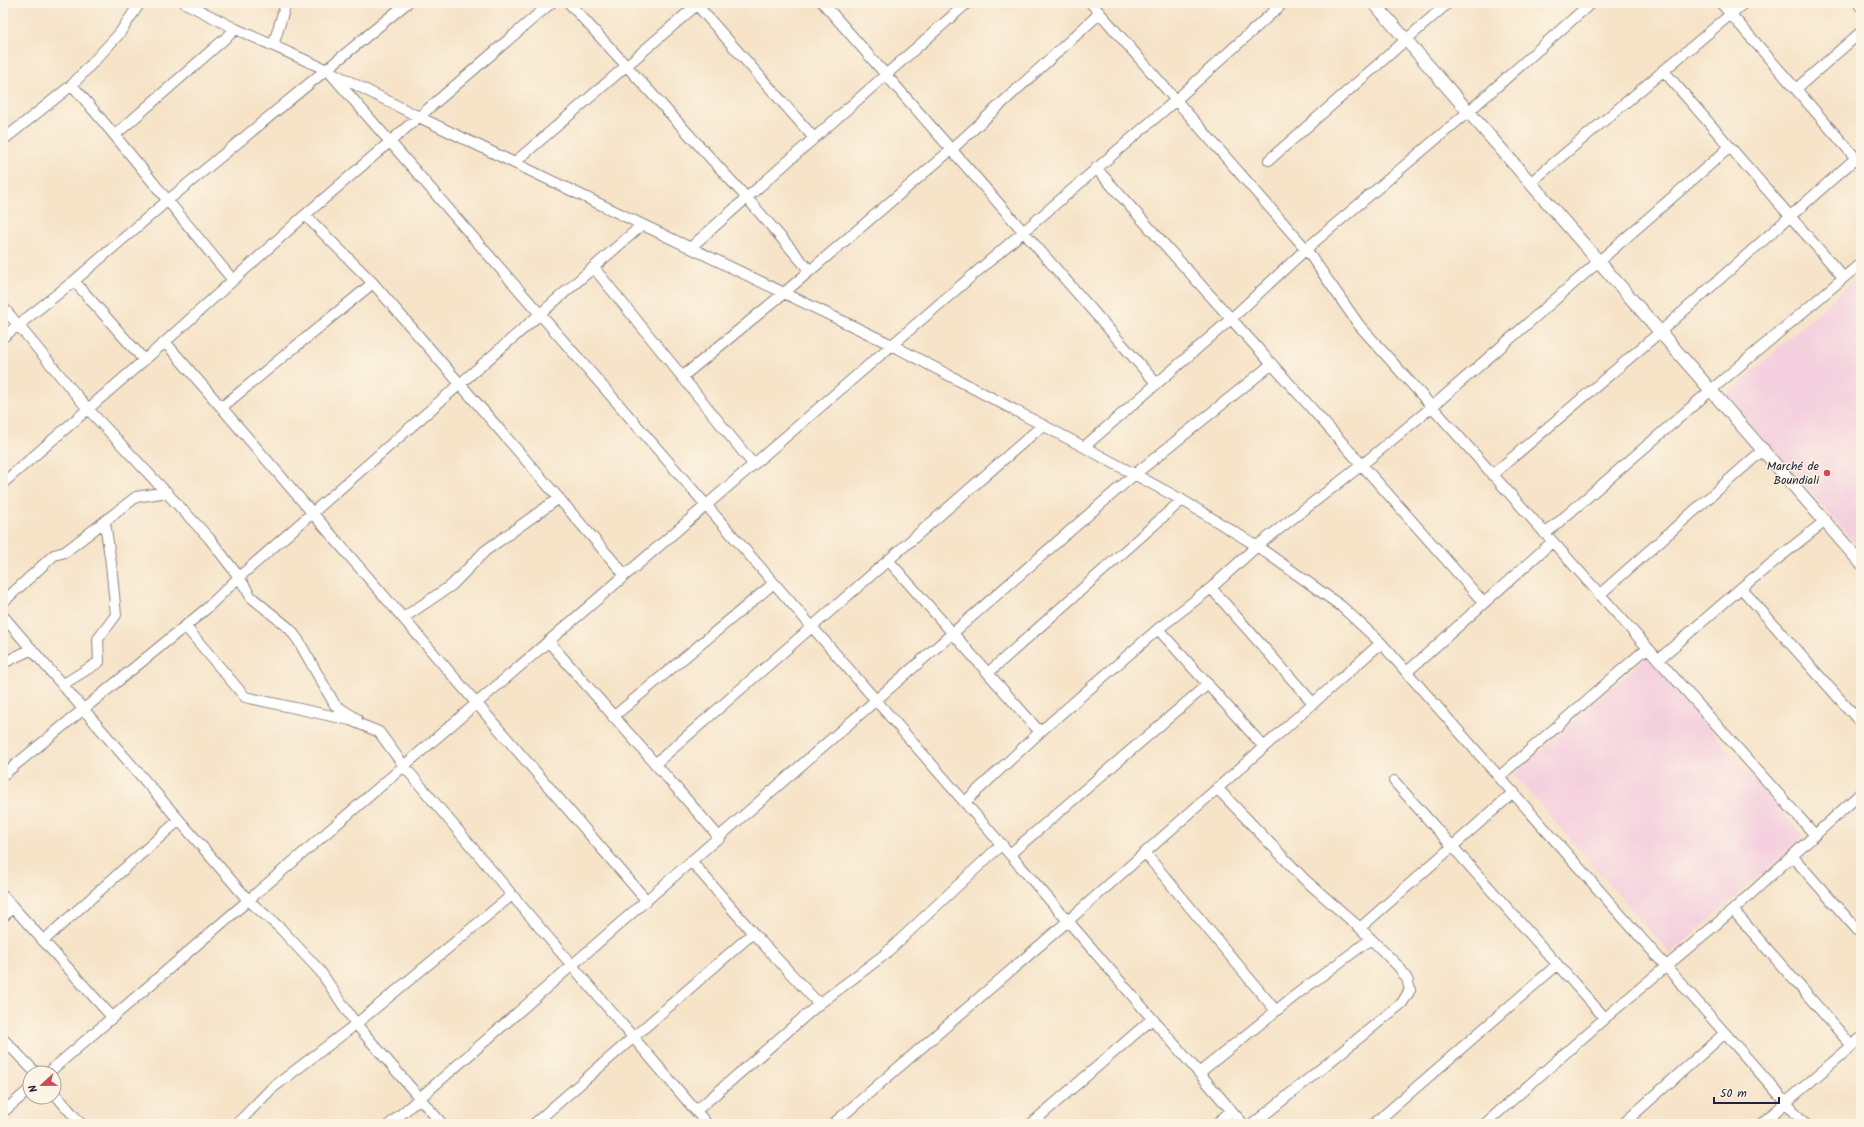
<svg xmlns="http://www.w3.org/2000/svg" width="1864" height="1127" viewBox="0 0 1864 1127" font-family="Kalam,sans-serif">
	<rect width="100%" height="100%" fill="#fcf5e5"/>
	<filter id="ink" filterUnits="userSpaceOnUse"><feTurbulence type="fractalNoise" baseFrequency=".025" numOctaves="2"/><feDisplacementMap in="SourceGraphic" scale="8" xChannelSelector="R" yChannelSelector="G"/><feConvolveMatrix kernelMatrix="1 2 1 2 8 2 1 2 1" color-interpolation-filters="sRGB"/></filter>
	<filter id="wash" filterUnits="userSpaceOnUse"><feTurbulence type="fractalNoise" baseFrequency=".012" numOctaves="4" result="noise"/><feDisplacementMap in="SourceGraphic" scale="16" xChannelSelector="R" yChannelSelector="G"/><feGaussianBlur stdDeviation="0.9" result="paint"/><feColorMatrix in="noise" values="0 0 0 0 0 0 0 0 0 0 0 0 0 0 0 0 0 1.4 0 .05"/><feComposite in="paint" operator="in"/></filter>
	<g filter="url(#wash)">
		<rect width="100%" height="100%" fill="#f6e3c8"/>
		<path fill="#f4cfde" d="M 1861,274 L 1861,550 L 1725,396 Z
			M 1647,657 L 1804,837 L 1670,954 L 1514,775 Z"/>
	</g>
	<g filter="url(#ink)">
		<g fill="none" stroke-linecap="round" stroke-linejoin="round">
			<g stroke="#8c8282" stroke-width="12">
				<path id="minor" d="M 185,3 L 236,29 L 327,70 L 419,117 L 892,345 L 1084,447 L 1182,500 L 1257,546 L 1341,606 L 1381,643 L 1805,1124
					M 569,3 L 746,197 L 810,271
					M 823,3 L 1156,383
					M 1091,3 L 1306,249 L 1359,325 L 1815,835
					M 1721,3 L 1861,164
					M 1858,3 L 1861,7
					M 697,5 L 814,138
					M 273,46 L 286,3
					M 1663,70 L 1843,277
					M 331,74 L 1068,921 L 1243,1124
					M 72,85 C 127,148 179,216 233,280
					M 1797,88 L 1861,32
					M 115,135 L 236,29
					M 3,140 L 72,85 L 119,34 L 140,3
					M 1269,160 L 1448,3
					M 514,163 L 699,3
					M 1096,168 C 1225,313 1356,456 1483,602
					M 1530,183 L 1744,3
					M 305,215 L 373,283 L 625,575
					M 690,248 L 967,3
					M 594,268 L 753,464
					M 74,281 L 144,360
					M 3,307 L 88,409 L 209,538 L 239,577 L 251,597 L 290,629 L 298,640 L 335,705 L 357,719
					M 3,337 L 74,281 L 167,201 L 407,3
					M 165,342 L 647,901
					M 682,377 L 784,293 L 952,149 L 1100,13
					M 222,407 L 373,283
					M 1084,447 L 1231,319 L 1306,249 L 1468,112 L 1591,3
					M 1492,475 L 1660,332 L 1856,158
					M 3,483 L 165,342 L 305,215 L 551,3
					M 1545,534 L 1711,390 L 1861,263
					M 888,560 L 1040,732
					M 1211,588 L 1313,703
					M 1741,588 L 1861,723
					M 1599,595 L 1764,449
					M 3,602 L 54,555 L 65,552 L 136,497 L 167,492
					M 3,616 L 248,900 L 280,928 L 320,971 L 356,1024 L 442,1124
					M 403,618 L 452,585 L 485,551 L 559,498
					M 185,626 L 245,697 L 350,720 L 379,732 L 404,766 L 512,895 L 707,1124
					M 1158,629 L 1264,747
					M 548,641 L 720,838
					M 1658,660 L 1741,588 L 1825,521
					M 3,663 L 32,649
					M 989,672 L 1182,500
					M 1407,672 L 1552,542
					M 62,685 L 99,662 L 98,639 L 116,615 L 111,564 L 105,522
					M 613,717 L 774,583
					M 655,764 L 1043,425
					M 3,775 L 206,609 L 239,577 L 642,225
					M 1500,776 L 1647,648
					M 1394,781 L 1605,1018
					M 1217,788 L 1304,879 L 1360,928 L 1399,967 L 1407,979 L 1410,990 L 1402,1003 L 1253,1124
					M 965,802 L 1040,732 L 1158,629 L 1211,588 L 1257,546 L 1363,464 L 1433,406 L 1730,147
					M 1145,853 L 1276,1011
					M 1010,854 L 1208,684
					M 1793,857 L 1861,934
					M 692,862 L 753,933 L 819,1004
					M 3,896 L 112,1017
					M 1733,910 L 1852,1046
					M 3,917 L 13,907
					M 1360,928 L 1514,792
					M 43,941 L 179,820
					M 3,1039 L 36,1073
					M 48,1073 L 1176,100 L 1283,3
					M 1199,1073 L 1297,994 L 1371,939
					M 54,1093 L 81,1124
					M 696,1111 L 819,1004 L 884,955 L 1002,844
					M 3,1112 L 30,1089
					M 237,1124 L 271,1089 L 356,1024 L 512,895
					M 390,1124 L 1134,475 L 1272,364
					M 534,1124 L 753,933
					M 833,1124 L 1068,921 L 1381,643
					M 1031,1124 L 1152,1019
					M 1216,1124 L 1231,1111
					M 1374,1124 L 1557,965
					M 1485,1124 L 1605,1018 L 1733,910 L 1861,793
					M 1623,1124 L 1725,1033
					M 1761,1124 L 1861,1038"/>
			</g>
			<g stroke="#8c8282" stroke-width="14">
				<path id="major" d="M 1374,3 L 1861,563"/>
			</g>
			<use href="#minor" stroke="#fff" stroke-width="10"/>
			<use href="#major" stroke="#fff" stroke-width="12"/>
		</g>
	</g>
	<circle fill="#d1495b" stroke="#fcf5e5" stroke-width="1.5" cx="1827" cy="473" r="4"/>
	<g text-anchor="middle" stroke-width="3" stroke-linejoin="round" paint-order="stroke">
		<g font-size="12" fill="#22223b" stroke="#fcf5e5" text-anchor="end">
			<text x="1819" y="470">Marché de<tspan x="1819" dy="14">Boundiali</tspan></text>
		</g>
	</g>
	<rect width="1864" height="1127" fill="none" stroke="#fcf5e5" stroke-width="16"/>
	<g transform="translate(42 1085) rotate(248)"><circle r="19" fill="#fcf5e5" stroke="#a5a1a1"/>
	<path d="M0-3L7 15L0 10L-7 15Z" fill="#d1495b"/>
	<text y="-6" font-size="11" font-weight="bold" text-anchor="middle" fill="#22223b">N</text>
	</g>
	<path d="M1714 1097v6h65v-6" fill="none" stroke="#22223b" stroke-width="2"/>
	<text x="1720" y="1097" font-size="12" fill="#22223b" stroke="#fcf5e5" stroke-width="3" paint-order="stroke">50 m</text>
</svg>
